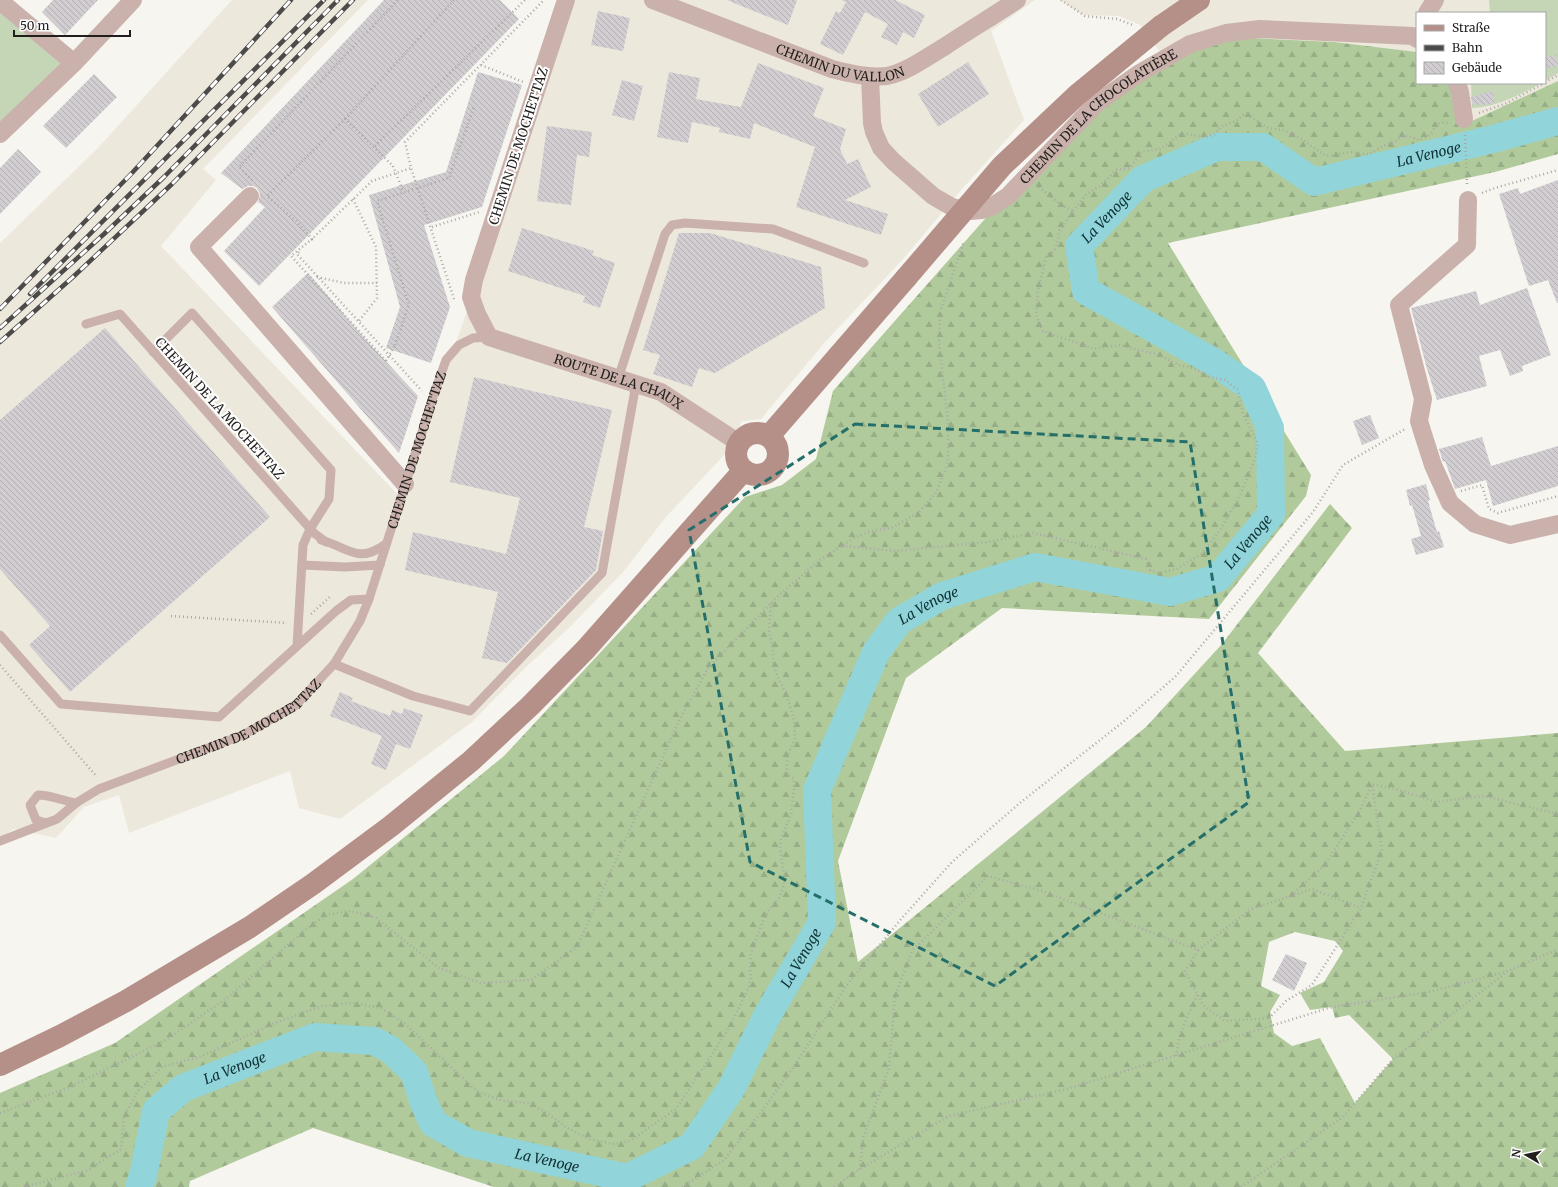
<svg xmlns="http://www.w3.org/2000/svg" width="1558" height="1187" viewBox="0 0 1558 1187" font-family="Merriweather,serif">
	<defs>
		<pattern id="forest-firs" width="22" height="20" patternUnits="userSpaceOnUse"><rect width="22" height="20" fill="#b0ca9b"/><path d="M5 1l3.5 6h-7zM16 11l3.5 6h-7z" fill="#97ad85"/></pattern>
		<pattern id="building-back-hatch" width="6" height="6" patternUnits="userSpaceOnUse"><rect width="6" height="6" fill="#d1cdd1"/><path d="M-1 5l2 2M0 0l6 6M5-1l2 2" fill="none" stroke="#b3b0b3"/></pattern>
	</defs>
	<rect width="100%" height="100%" fill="#f7f5f0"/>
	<path fill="#ede8dc" d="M 232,0 L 368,0 L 203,169 L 216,180 L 161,246 L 401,498 L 526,144 L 565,0 L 1035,0 L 991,31 L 1024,120 L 962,189 L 904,258 L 825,342 L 761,419 L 742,421 L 725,454 L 666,517 L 623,572 L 569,628 L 525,668 L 472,722 L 340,819 L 299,808 L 290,771 L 129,833 L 119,795 L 84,807 L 56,838 L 14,829 L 0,838 L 0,243 L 97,149 Z
		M 1060,0 L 1558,0 L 1558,81 L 1459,127 L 1451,86 L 1449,83 L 1545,83 L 1545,13 L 1417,13 L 1417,52 L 1334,42 L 1230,37 L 1167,61 L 1140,25 L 1119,16 L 1083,15 Z"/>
	<path fill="url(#forest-firs)" fill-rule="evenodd" d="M 1230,37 L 1334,42 L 1417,52 L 1417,83 L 1449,83 L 1451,86 L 1459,127 L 1558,81 L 1558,154 L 1495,172 L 1168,243 L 1311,475 L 1306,496 L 1209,619 L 1002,608 L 906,678 L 838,861 L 858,962 L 1146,727 L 1222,644 L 1330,504 L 1352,528 L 1258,653 L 1345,751 L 1558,733 L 1558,1187 L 494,1187 L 313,1128 L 190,1181 L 189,1187 L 0,1187 L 0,1093 L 115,1043 L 353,879 L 504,756 L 745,497 L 782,485 L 816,459 L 833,391 L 1067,126 L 1167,61 ZM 1295,932 L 1335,941 L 1343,951 L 1324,982 L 1300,993 L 1310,1010 L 1332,1007 L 1335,1018 L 1349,1015 L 1393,1059 L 1355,1103 L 1320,1038 L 1292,1046 L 1274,1033 L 1270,1012 L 1280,995 L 1261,986 L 1269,942 Z"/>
	<path fill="#c4d6b6" d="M 1489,0 L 1558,0 L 1558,73 L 1545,81 L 1545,13 L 1490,13 Z
		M 0,11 L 63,65 L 0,127 Z
		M 1471,83 L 1541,83 C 1520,95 1496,107 1472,108 Z"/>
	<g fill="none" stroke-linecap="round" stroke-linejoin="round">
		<path stroke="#91d5db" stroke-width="28" id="s1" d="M 139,1187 L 143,1176 L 156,1111 L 183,1088 L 315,1037 L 374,1041 L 391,1050 L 414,1072 L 424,1103 L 433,1123 L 468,1143 L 627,1178 L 692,1146 L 731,1089 L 767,1016 L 822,922 L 817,790 L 876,652 L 899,621 L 942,596 L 1035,567 L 1170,592 L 1218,578 L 1271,514 L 1270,428 L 1252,388 L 1214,362 L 1086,291 L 1079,246 L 1143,179 L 1217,147 L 1263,147 L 1314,182 L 1493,139 L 1558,121"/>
	</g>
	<path fill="url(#building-back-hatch)" d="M 53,0 L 98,0 L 65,35 L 42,12 Z
		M 384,0 L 500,0 L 519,19 L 259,286 L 224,251 L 265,207 L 258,202 L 260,194 L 257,188 L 253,186 L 248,186 L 242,189 L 221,173 Z
		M 727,0 L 797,0 L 788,25 Z
		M 841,0 L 895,0 L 925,15 L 914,38 L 903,32 L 897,45 L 881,37 L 888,24 L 865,12 L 843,55 L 820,44 L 836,11 L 840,13 L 846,2 Z
		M 598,11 L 630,18 L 623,51 L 591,45 Z
		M 1556,55 L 1558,66 L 1545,69 L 1545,57 Z
		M 968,62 L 989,94 L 938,127 L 918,94 Z
		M 758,63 L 824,88 L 813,116 L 846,129 L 840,149 L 847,164 L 858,159 L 871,187 L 845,200 L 888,214 L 881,235 L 796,207 L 815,147 L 754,123 L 750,139 L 719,132 L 720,128 L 692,122 L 688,143 L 657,137 L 669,72 L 700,78 L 696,99 L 741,107 Z
		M 478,72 L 522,85 L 482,207 L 424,225 L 450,307 L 431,363 L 386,348 L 400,307 L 369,195 L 446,172 Z
		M 94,74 L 117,97 L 66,148 L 43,126 Z
		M 622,80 L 643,86 L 634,121 L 612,115 Z
		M 1493,91 L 1494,104 L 1473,105 L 1471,97 Z
		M 547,126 L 592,132 L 589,157 L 577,155 L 571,205 L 537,201 Z
		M 18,149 L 41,172 L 0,214 L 0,168 Z
		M 1558,180 L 1558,303 L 1557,303 L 1548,280 L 1529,286 L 1499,194 L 1518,188 L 1520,194 Z
		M 522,228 L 594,251 L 592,255 L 615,263 L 600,308 L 583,302 L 585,296 L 508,271 Z
		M 679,233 L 710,233 L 821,267 L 825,308 L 715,373 L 699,368 L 692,387 L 653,374 L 660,355 L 643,350 Z
		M 308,273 L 369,343 L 368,342 L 418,396 L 399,453 L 272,307 Z
		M 1527,288 L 1551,355 L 1522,366 L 1523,371 L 1510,376 L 1500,350 L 1479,356 L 1487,386 L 1437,400 L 1427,369 L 1411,308 L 1476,291 L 1480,305 Z
		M 105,328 L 270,517 L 70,692 L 29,645 L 50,626 L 0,569 L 0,420 Z
		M 474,377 L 612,410 L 584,527 L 603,531 L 596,570 L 507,663 L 482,658 L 498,592 L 405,570 L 413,532 L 506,554 L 520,498 L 450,482 Z
		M 1370,415 L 1379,438 L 1362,445 L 1353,421 Z
		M 1482,437 L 1491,466 L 1558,446 L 1558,486 L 1493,506 L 1486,480 L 1455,489 L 1445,461 L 1443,462 L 1439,449 Z
		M 1426,484 L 1430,500 L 1428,501 L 1437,532 L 1439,531 L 1444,547 L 1416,555 L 1411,539 L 1421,536 L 1412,505 L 1410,506 L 1406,490 Z
		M 340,692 L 353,698 L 351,701 L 390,716 L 392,710 L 402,714 L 404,708 L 423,715 L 410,749 L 396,744 L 386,770 L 371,764 L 382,736 L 330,716 Z
		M 1286,954 L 1307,963 L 1294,991 L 1272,980 Z"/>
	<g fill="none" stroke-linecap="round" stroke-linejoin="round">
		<path stroke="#aaa8a4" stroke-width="2.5" stroke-dasharray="1 3" stroke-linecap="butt" d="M 1061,0 L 1085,16 L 1117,19 L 1133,25
			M 481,65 L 523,82
			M 1545,82 L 1558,75
			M 1479,113 L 1507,103 L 1544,83
			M 345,119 L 454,0
			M 1465,135 L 1467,184
			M 375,146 L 525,0
			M 252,180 L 239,167 L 398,0
			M 399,181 L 403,192
			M 1039,187 L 1060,204 L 1073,211
			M 1482,193 L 1495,188 L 1558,170
			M 353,199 L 376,247 L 377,298 L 359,321
			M 432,227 L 479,212
			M 311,240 L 372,181 L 411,168
			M 299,252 L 297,254 L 422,391
			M 317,277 L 344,283 L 377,283
			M 454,299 L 411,168 L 405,142 L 544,0
			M 395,345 L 409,305 L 377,201 L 449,178 L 474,107
			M 386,361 L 291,256 L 312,239 L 296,221 L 267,196 L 345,119 L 393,166
			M 1461,491 L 1482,485 L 1489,509 L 1498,513 L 1558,496
			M 842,546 L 895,551 L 988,542 L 1033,533 L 1146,559 L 1150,570 L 1158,573 L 1177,569 L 1201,554 L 1220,530 L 1240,495 L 1255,459 L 1258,444 L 1243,414 L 1238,390 L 1225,380 L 1206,376 L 1196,369 L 1179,365 L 1159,355 L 1120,345 L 1094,349 L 1043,331 L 1036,315 L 1038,291 L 1046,257 L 1054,251 L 1058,241 L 1059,231 L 1073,211 L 1087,194 L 1101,185 L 1116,170 L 1130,168 L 1141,152 L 1160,149 L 1179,135 L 1187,134 L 1205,137 L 1214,135 L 1221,126 L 1236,121 L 1243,115 L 1248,115 L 1268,128 L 1283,130 L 1297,136 L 1326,156 L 1352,152 L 1359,154 L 1370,154 L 1383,146 L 1394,142 L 1400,137 L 1408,136 L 1419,140 C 1421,139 1425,138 1428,136 C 1437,129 1433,121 1448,123
			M 311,614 L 331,596
			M 171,616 L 287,623
			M 0,665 L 97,777
			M 1294,893 L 1324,866 L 1359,812 L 1372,785
			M 1198,950 L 1251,909 L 1312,889 L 1361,908
			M 1272,1026 L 1269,1018 L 1286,1001 L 1312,985 L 1361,908 L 1382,850 L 1372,784 L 1399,790 L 1436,802 L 1484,796 L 1558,814
			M 1176,1056 L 1180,1034 L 1197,995
			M 0,1113 L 70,1087 L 166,1040 L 227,998 L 305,930 L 326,915 L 351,911 L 376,918 L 439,968 L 480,983 L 531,980 L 577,947 L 678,723 L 708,668 L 780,594 L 820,560 L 854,538 L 868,532 L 894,527 L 919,512 L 936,493 L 948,463 L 948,422 L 939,342 L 940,312 L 964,241
			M 860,1169 L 863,1138 L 889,1068 L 895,996 L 912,951 L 988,876 L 1042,891 L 1198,950 L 1185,971 L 1203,1005 L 1225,1021 L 1269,1018
			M 24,1187 L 88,1170 L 121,1149 L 124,1117 L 137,1092 L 162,1067 L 202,1056 L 275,1023 L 322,1006 L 352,1003 L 381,1008 L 403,1022 L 478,1092 L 503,1101 L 529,1103 L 550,1115 L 567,1128 L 589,1139 L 614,1144 L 630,1141 L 676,1109 L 728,1030 L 749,987 L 751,977 L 750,968 L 751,953 L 762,923 L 768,911 L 779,898 L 784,885 L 784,875 L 780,848 L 781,839 L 791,814 L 794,788 L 794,779 L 787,774 L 787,756 L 795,739 L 794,720 L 786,693 L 777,676 L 773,661 L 773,650 L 769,631 L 771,603
			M 682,1187 L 724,1160 L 758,1116 L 793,1068 L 846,986 L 902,918 L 952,862 L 1021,802 L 1123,722 L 1175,677 L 1313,512 L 1343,465 L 1405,429
			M 834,1187 L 860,1169 L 949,1116 L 1067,1089 L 1332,1007 L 1429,992 L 1508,971 L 1558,949
			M 1241,1187 L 1343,1117 L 1393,1059 L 1507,972"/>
		<g stroke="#cbb1ac" stroke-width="9">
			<path d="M 86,324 L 120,314 L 314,533 L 326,542"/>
			<path d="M 153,352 L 192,313 L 331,470 L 329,499 L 310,529 L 303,545 L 297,646"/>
			<path d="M 618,379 L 665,234 L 672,225 L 685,223 L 773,229 L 864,263"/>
			<path d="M 321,540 C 348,547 357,565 386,544"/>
			<path d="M 302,565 L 345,567 L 380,565"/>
			<path d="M 0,635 L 61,704 L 219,717 L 336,611 L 351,600 L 369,599"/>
			<path d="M 334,664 L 413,696 L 470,711 L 602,573 L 636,384"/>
			<path d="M 46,823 L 36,820 L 30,805 L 38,795 C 51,795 63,801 76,803"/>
			<path id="s2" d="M 0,841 L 57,819 L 76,803 L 99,789 L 243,735 L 296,705 L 334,664 L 360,621 L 369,599 L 434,394 L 446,360 L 459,345 L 473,338 L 489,337"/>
		</g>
		<g stroke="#cbb1ac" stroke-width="18">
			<path id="s3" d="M 566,0 L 474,280 L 471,297 L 477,314 L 489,337 L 661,392 L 739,443"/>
			<path id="s4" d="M 653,0 L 832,69 C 850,74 868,78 887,76 C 907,72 927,57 944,47 C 968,31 993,16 1017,0"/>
			<path d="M 0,1 L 74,63"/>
			<path d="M 1427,13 L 1435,0"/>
			<path id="s5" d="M 870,77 L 872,123 L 874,132 L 881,148 L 893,161 L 933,196 L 952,207 L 970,211 L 982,210 L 991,207 L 1008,196 L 1097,103 L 1138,74 L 1190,44 L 1226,33 L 1260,29 L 1413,36 L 1417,39"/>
			<path d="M 1457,83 L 1460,92 L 1464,119"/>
			<path d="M 0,134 L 74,63 L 133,0"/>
			<path d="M 250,196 L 199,247 L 405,484"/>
			<path d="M 1468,200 L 1467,245 L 1399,305 L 1423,399 L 1419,421 L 1423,434 L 1433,465 L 1450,503 L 1475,524 L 1510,535 L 1558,524"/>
		</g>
		<path stroke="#b59089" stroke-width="22" d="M 1161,26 L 1199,0
			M736 454a21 21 0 1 1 42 0a21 21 0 1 1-42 0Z
			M 769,436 L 906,278
			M 0,1065 L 60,1036 L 126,1001 L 250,927 L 313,884 L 391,826 L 471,761 L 530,706 L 586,649 L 744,470"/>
		<g stroke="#4d4b49" stroke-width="4.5">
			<path id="rail" d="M 30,294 L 324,0
				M 0,309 L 132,173 L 291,0
				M 0,328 L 104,234 L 164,177 L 338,0
				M 0,342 L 73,277 L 172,184 L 353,0"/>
		</g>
		<use href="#rail" stroke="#fff" stroke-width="3" stroke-dasharray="9" stroke-linecap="butt"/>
		<path stroke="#aaa8a4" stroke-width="2.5" stroke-dasharray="1 3" stroke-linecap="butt" d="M 393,166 L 399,181
			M 386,361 L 395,345"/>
		<path stroke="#b59089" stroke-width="22" d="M 906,278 L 1002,166 L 1077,95 L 1161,26"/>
	</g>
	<path fill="none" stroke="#256f6b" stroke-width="3" stroke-dasharray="8 5" stroke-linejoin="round" d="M 855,424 L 1190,442 L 1249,802 L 995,986 L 750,862 L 689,530 Z"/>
	<g text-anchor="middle" stroke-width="4" stroke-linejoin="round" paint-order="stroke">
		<g font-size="13" fill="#201f1d" stroke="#fff">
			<text dy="5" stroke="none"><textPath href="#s4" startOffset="199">CHEMIN DU VALLON</textPath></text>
			<text dy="5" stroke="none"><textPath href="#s5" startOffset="347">CHEMIN DE LA CHOCOLATIÈRE</textPath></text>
			<text transform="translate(518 146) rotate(-72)" y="5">CHEMIN DE MOCHETTAZ</text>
			<text dy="5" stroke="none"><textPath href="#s3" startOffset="493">ROUTE DE LA CHAUX</textPath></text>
			<text transform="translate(220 408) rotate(48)" y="5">CHEMIN DE LA MOCHETTAZ</text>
			<text dy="5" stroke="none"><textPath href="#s2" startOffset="614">CHEMIN DE MOCHETTAZ</textPath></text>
			<text dy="5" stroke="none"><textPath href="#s2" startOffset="278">CHEMIN DE MOCHETTAZ</textPath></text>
		</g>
		<g font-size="14" font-style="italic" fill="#0f3134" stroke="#fff">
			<text dy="5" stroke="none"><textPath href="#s1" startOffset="2460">La Venoge</textPath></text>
			<text dy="5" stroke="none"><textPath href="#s1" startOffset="2101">La Venoge</textPath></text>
			<text dy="5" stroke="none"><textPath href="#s1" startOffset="1657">La Venoge</textPath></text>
			<text dy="5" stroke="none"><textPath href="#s1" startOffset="1309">La Venoge</textPath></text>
			<text dy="5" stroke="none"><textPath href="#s1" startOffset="913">La Venoge</textPath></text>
			<text dy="5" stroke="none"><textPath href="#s1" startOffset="169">La Venoge</textPath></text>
			<text dy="5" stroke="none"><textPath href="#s1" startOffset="541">La Venoge</textPath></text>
		</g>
	</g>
	<rect x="1416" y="12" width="130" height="72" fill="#ffffff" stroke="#a6a5a5"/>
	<rect x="1424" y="25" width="20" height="6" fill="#b59089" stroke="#a6a5a5"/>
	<text x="1452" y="32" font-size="12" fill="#201f1d">Straße</text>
	<rect x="1424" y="45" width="20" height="6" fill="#4d4b49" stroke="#a6a5a5"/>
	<text x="1452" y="52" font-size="12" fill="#201f1d">Bahn</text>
	<rect x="1424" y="62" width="20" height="12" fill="url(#building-back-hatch)" stroke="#a6a5a5"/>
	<text x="1452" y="72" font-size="12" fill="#201f1d">Gebäude</text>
	<g transform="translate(1526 1155) rotate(279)" stroke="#ffffff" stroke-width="3" paint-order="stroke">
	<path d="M0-3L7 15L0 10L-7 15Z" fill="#201f1d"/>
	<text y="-6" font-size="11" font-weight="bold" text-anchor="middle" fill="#201f1d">N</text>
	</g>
	<path d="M14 30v6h116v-6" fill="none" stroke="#201f1d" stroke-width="2"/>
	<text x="20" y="30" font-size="12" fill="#201f1d" stroke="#ffffff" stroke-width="3" paint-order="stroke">50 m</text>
</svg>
